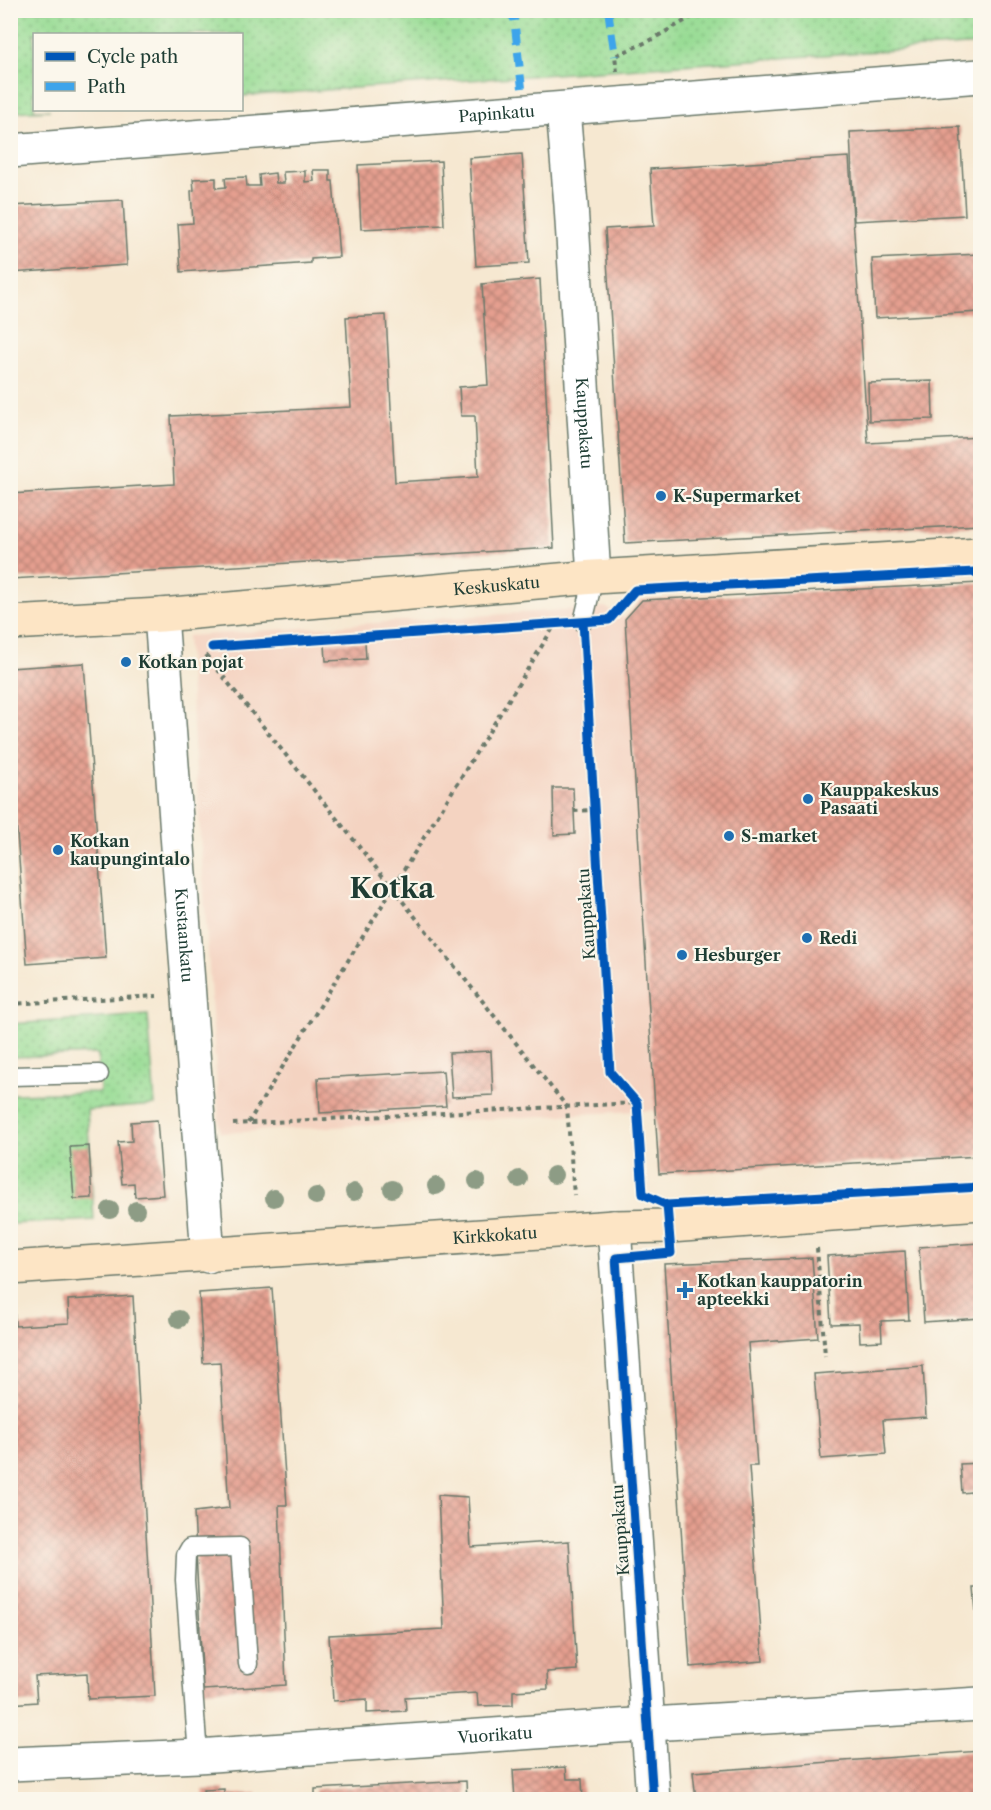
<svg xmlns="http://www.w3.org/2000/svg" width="991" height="1810" viewBox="0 0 991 1810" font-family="'Libre Caslon Text',serif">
	<defs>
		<pattern id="park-dots" width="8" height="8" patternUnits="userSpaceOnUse" patternTransform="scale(1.5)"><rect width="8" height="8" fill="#98dc94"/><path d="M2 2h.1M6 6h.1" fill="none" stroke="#7bb47a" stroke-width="1.8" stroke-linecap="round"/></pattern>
		<pattern id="building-cross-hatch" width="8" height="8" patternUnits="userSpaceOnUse" patternTransform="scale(1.5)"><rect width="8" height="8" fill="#e59f8f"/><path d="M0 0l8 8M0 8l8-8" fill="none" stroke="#b98376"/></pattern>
	</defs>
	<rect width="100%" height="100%" fill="#fbf7ec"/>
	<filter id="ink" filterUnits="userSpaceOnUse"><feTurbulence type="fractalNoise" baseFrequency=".0167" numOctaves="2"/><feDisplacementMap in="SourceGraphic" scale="12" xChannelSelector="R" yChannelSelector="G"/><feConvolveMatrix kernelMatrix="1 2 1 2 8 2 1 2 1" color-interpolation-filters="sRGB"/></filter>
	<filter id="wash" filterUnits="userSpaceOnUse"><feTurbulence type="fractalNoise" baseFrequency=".008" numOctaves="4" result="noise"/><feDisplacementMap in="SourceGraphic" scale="24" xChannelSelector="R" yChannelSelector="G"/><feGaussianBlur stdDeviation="1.35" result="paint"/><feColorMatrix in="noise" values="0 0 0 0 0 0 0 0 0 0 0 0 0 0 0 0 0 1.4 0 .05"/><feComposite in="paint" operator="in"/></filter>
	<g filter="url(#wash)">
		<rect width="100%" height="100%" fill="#f6e8d1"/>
		<path fill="#f4d3c1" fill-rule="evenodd" d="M 605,607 L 625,619 L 656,1110 L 220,1133 L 187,636 ZM 365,642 L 366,659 L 326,661 L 326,644 ZM 573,788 L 574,811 L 575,833 L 553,789 ZM 490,1051 L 493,1095 L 452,1097 L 449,1054 ZM 443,1071 L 445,1106 L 320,1113 L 319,1078 Z"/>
		<path fill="url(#park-dots)" stroke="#5c8c64" stroke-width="1.5" d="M 11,10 L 980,10 L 980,44 L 242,96 L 242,34 L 34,34 L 34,110 L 50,110 L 11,112 Z
			M 148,1015 L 155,1105 L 87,1110 L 94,1220 L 11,1224 L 11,1094 L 100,1092 L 98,1054 L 11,1057 L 11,1024 Z"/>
		<g id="blocks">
			<path fill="url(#building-cross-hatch)" d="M 960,127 L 965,215 L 854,221 L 850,132 Z
				M 522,154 L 529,263 L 476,266 L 469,158 Z
				M 849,157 L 868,443 L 980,437 L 980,525 L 625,543 L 605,229 L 654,226 L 650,169 Z
				M 441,161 L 444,225 L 361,229 L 358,165 Z
				M 313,170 L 330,170 L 330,181 L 333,181 L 339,257 L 311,259 L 311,263 L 181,272 L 178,224 L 193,223 L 191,191 L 194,190 L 193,179 L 216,178 L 216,188 L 226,187 L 225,178 L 246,177 L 247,186 L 260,186 L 259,175 L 275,173 L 276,183 L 284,183 L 283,172 L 305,171 L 305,182 L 314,181 Z
				M 123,200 L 127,265 L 10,273 L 10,206 Z
				M 980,254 L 980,312 L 875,318 L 872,259 Z
				M 540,279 L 554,548 L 10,579 L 10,494 L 174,484 L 171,416 L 351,407 L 346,317 L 386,315 L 395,482 L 478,477 L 475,416 L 461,416 L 459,387 L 488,385 L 482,284 Z
				M 932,381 L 933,419 L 869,421 L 868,383 Z
				M 980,583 L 980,1156 L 659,1174 L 625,619 L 642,600 Z
				M 365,642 L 366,659 L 326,661 L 325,644 Z
				M 84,663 L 106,958 L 27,964 L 10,742 L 10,668 Z
				M 553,788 L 573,788 L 575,834 L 554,835 Z
				M 491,1051 L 493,1095 L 452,1097 L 449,1053 Z
				M 443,1071 L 446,1106 L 320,1113 L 318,1078 Z
				M 157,1120 L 163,1195 L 135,1197 L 134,1183 L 122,1184 L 118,1142 L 132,1141 L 131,1122 Z
				M 89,1146 L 92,1198 L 74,1199 L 70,1147 Z
				M 980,1243 L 980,1318 L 924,1322 L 919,1247 Z
				M 905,1251 L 909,1320 L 881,1321 L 882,1341 L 860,1342 L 859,1323 L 831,1324 L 827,1256 Z
				M 812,1258 L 818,1338 L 748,1343 L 757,1466 L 749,1466 L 763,1661 L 690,1667 L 664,1264 Z
				M 272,1288 L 287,1505 L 279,1505 L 286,1685 L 203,1690 L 194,1512 L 229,1508 L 220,1362 L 203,1363 L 199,1293 Z
				M 133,1296 L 155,1696 L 88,1699 L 87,1673 L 35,1676 L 37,1702 L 10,1704 L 10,1303 L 14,1302 L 15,1326 L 69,1323 L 68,1300 Z
				M 923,1366 L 926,1417 L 883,1420 L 886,1454 L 821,1459 L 814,1374 Z
				M 980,1463 L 980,1491 L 962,1493 L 960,1464 Z
				M 438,1495 L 468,1497 L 471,1547 L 569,1541 L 577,1670 L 547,1672 L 548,1689 L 513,1691 L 513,1705 L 478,1706 L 477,1693 L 405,1697 L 406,1711 L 367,1713 L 367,1699 L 333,1701 L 329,1635 L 444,1629 Z
				M 974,1588 L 980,1588 L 980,1648 L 979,1648 Z
				M 980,1751 L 980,1800 L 696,1800 L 693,1772 Z
				M 566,1767 L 567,1779 L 582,1779 L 583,1800 L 515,1800 L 513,1770 Z
				M 466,1781 L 467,1800 L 315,1800 L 315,1789 Z
				M 224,1789 L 224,1795 L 257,1793 L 257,1800 L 182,1800 L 181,1798 L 204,1796 L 203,1790 Z
				M 111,1796 L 111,1800 L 91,1800 L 90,1797 Z"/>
		</g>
	</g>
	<g filter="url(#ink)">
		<use href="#blocks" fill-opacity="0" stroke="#6a796b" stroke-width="1.5"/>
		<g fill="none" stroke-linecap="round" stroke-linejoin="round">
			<g stroke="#6a796b" stroke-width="21">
				<path id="lane" d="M 583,622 L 594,577
					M 10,1076 L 99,1074
					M 198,1756 L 185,1580 L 186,1555 L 190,1548 L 240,1547 L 248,1664"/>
			</g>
			<g stroke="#6a796b" stroke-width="36">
				<g id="street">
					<path id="s1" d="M 563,109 L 571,205 L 594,577"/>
					<path id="s2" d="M 10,151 L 980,76"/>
					<path id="s3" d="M 161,615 L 208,1256"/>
					<path d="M 614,1227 L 653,1800"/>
					<path id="s4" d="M 10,1764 L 198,1756 L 618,1726 L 980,1704"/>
				</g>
			</g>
			<g stroke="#6a796b" stroke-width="36">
				<g id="secondary">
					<path id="s5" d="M 10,623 L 161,615 L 594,577 L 980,554"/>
					<path id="s6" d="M 10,1268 L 614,1227 L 670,1226 L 980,1203"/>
				</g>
			</g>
			<path stroke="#6a796b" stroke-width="4" stroke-dasharray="4.5 4.5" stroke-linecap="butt" d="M 617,72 L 615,56 L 649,41 L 704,10
				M 584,646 L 610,1072 L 637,1103 L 643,1192
				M 206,655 L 567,1107 L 574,1195
				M 574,811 L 594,810
				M 10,1004 L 157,996
				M 248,1123 L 556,623
				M 233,1124 L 636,1103
				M 817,1248 L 825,1356"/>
			<use href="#lane" stroke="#fff" stroke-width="18"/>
			<use href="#street" stroke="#fff" stroke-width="33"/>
			<use href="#secondary" stroke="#fde5c5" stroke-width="33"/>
			<path stroke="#3da4eb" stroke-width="8" stroke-dasharray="15 8" stroke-linecap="butt" d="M 505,10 L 514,18 L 522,88
				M 608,10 L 615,56
				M 10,13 L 15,10"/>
			<g stroke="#fbf7ec" stroke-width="13">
				<path id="cycleway" d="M 583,622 L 610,1072 L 637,1103 L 643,1194 L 667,1205 L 980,1187
					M 212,647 L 609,620 L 635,590 L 975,572 L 980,574
					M 653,1800 L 616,1258 L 671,1253 L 667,1205"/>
			</g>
			<use href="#cycleway" stroke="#0057b8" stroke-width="9"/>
		</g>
		<g fill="#8d9c85">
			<circle cx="554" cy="1175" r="9"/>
			<circle cx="519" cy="1179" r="9"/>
			<circle cx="477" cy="1181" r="9"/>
			<circle cx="436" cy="1186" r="9"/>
			<circle cx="392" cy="1189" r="9"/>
			<circle cx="354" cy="1192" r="9"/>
			<circle cx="316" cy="1196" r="9"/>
			<circle cx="274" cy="1198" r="9"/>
			<circle cx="110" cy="1210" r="9"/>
			<circle cx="136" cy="1210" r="9"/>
			<circle cx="179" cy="1319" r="9"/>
		</g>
	</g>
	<g fill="#1f6fb2" stroke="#fbf7ec" stroke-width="2">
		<circle cx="661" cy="496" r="6"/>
		<circle cx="126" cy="662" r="6"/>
		<circle cx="808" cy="799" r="6"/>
		<circle cx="729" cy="836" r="6"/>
		<circle cx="58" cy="850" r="6"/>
		<circle cx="807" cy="938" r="6"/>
		<circle cx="682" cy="955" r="6"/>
		<path d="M682 1281h6v6h6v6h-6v6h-6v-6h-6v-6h6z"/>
	</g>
	<g text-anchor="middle" stroke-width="4.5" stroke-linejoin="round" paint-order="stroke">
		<g font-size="16" fill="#1f3d34" stroke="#fbf7ec">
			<text dy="6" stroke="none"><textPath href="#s2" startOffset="488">Papinkatu</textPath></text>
			<text dy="6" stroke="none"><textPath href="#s1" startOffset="315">Kauppakatu</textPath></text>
			<text dy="6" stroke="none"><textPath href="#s5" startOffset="488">Keskuskatu</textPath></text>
			<text transform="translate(586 914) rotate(-94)" y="6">Kauppakatu</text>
			<text dy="6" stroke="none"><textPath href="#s3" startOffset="321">Kustaankatu</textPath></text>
			<text dy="6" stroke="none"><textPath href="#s6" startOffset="486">Kirkkokatu</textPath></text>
			<text transform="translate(620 1530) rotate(-94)" y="6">Kauppakatu</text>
			<text dy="6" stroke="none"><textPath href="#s4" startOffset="486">Vuorikatu</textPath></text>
		</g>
		<g font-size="16" font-weight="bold" fill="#1f3d34" stroke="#fbf7ec" text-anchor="start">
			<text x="673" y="502">K-Supermarket</text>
			<text x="138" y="668">Kotkan pojat</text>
			<text x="820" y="796">Kauppakeskus<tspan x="820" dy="18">Pasaati</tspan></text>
			<text x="741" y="842">S-market</text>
			<text x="70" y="847">Kotkan<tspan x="70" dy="18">kaupungintalo</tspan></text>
			<text x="819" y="944">Redi</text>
			<text x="694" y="961">Hesburger</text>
			<text x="697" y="1287">Kotkan kauppatorin<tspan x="697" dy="18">apteekki</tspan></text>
		</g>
		<g font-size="28" font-weight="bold" fill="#1f3d34" stroke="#fbf7ec">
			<text x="392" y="898">Kotka</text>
		</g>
	</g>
	<rect width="991" height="1810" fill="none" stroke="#fbf7ec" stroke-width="36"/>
	<rect x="33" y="33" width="210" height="78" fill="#fbf7ec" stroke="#a3ada2" stroke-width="1.5"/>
	<rect x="45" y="52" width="30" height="9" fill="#0057b8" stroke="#a3ada2" stroke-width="1.5"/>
	<text x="87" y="63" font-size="18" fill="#1f3d34">Cycle path</text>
	<rect x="45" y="82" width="30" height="9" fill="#3da4eb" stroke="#a3ada2" stroke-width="1.5"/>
	<text x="87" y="93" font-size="18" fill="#1f3d34">Path</text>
</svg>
